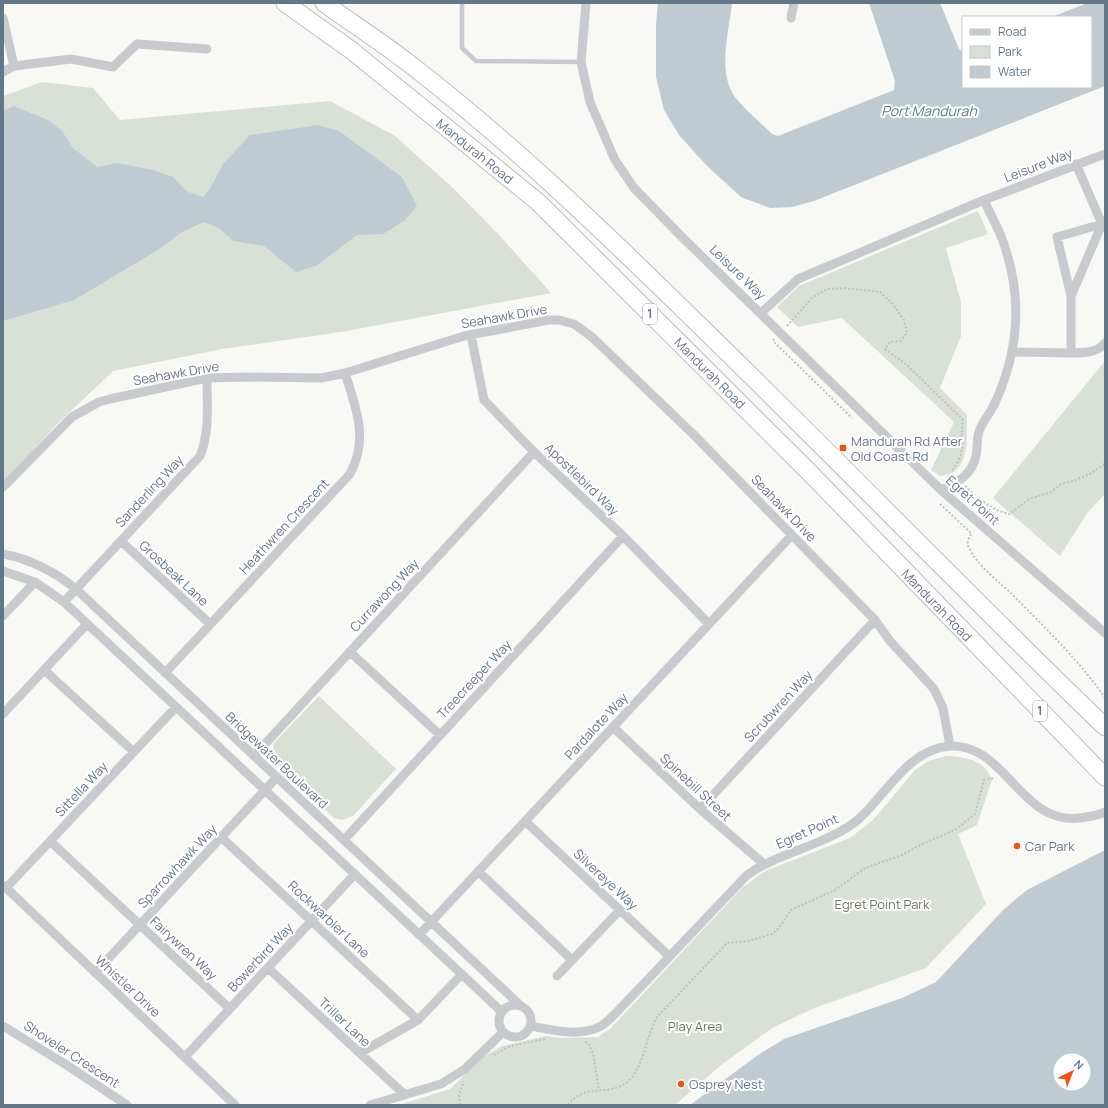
<svg xmlns="http://www.w3.org/2000/svg" width="1108" height="1108" viewBox="0 0 1108 1108" font-family="Manrope,sans-serif">
	<rect width="100%" height="100%" fill="#f8f8f5"/>
	<path fill="#d9e0d5" d="M 42,82 L 93,88 L 120,120 L 330,101 L 395,136 L 452,187 L 500,236 L 551,293 L 341,332 L 222,349 L 113,371 L 55,426 L 3,484 L 3,96 Z
		M 978,211 L 988,234 L 946,248 L 961,302 L 961,336 L 940,388 L 967,415 C 966,439 972,473 940,476 L 931,470 L 954,422 L 842,318 L 798,327 L 777,307 L 799,286 Z
		M 1105,361 L 1105,494 L 1088,512 L 1060,556 L 993,498 Z
		M 319,696 L 396,769 L 353,816 L 342,820 L 334,818 L 271,757 L 274,743 Z
		M 946,756 C 967,757 982,759 992,779 L 977,825 L 958,834 L 986,904 L 926,968 L 812,1009 L 772,1028 L 721,1065 L 675,1105 L 399,1105 L 450,1089 L 483,1057 L 502,1046 L 546,1036 L 561,1038 L 598,1037 L 611,1028 L 742,888 L 765,871 L 850,838 L 873,820 L 915,770 L 929,761 Z"/>
	<path fill="#c0cbd1" fill-rule="evenodd" d="M 658,3 L 732,3 C 729,31 717,72 735,97 C 745,110 760,122 772,134 L 778,136 L 894,90 L 895,81 L 869,3 L 940,3 L 959,49 L 963,52 L 963,87 L 1091,87 L 1091,17 L 1052,17 L 1087,3 L 1105,3 L 1105,86 L 814,201 L 792,207 L 770,208 L 741,197 L 706,165 L 679,135 L 664,110 L 656,77 L 656,24 Z
		M 14,106 L 48,120 L 62,131 L 73,148 L 97,167 L 117,163 L 153,170 L 173,177 L 186,191 L 203,197 L 211,187 L 223,164 L 250,135 L 318,125 L 339,131 L 402,177 L 417,206 L 404,221 L 383,234 L 357,235 L 316,266 L 296,272 L 264,246 L 233,241 L 219,228 L 204,222 L 182,232 L 158,250 L 74,300 L 3,321 L 3,111 Z
		M 1105,850 L 1105,1105 L 690,1105 L 758,1055 L 784,1039 L 902,998 L 936,982 L 1004,909 L 1027,890 ZM 1060,1060 L 1084,1060 L 1084,1084 L 1060,1084 Z"/>
	<g fill="none" stroke-linecap="round" stroke-linejoin="round">
		<g stroke="#b9bdc0" stroke-width="19">
			<path id="highway" d="M 285,3 L 351,50 L 538,202 L 810,473 L 1105,777
				M 324,3 C 353,24 383,43 411,65 C 512,143 603,231 694,320 C 832,454 966,593 1105,727"/>
		</g>
		<path stroke="#bec1c3" stroke-width="2" stroke-dasharray="2 2" stroke-linecap="butt" d="M 787,326 L 813,297 L 827,289 L 844,288 L 880,292 L 891,302 L 904,320 L 907,333 L 900,341 L 890,342 L 885,349 L 908,366 L 963,420 C 960,440 967,453 952,470 L 953,472
			M 774,339 L 773,341 L 852,418
			M 965,486 C 978,498 992,511 1010,514 L 1029,499 L 1051,492 L 1061,484 L 1073,481 L 1090,474 L 1103,465 L 1105,461
			M 967,501 L 973,494
			M 940,504 L 971,533
			M 971,534 C 969,538 966,543 969,548 C 978,566 998,581 1013,595 C 1045,628 1079,660 1105,698
			M 585,1042 L 588,1043 L 593,1053 L 599,1090
			M 494,1055 L 510,1046 L 545,1039
			M 460,1105 L 459,1095 L 464,1081
			M 568,1105 C 586,1082 606,1097 626,1083 C 643,1071 646,1036 657,1017 L 727,943 L 749,941 L 772,934 L 778,929 L 791,910 L 835,890 L 865,868 L 902,855 L 924,843 L 955,830 L 975,814 L 984,780 L 995,778"/>
		<path stroke="#c7cbce" stroke-width="4.5" d="M 462,3 L 462,48 L 476,61 L 581,62"/>
		<path stroke="#c7cbce" stroke-width="9" d="M 586,3 L 581,62 L 590,102 L 615,160 L 634,188 L 681,236 L 941,490 L 1105,633
			M 3,18 L 14,66
			M 791,18 L 794,3
			M 3,72 L 14,66 L 71,59 L 113,67 L 137,44 L 207,49
			M 1071,296 L 1057,237 L 1102,224
			M 761,313 L 798,279 L 984,200 L 1105,154
			M 471,335 L 484,400 L 534,452 L 623,536 L 709,624
			M 1013,352 L 1071,353 L 1071,296 L 1102,224 L 1076,164
			M 1071,353 C 1083,353 1097,353 1105,343
			M 3,487 L 72,417 L 99,402 L 110,399 L 207,378 L 246,377 L 321,378 L 345,373 L 464,336 L 549,320 L 559,320 L 574,324 L 592,337 L 694,435 L 875,620 L 890,641 L 934,689 L 943,708 L 950,746
			M 941,490 C 957,483 972,475 976,456 C 978,447 976,437 980,429 C 984,420 990,413 994,405 C 1020,350 1023,293 1001,236 C 996,224 989,212 984,200
			M 121,541 L 210,624
			M 3,554 C 30,559 55,572 76,589 L 521,1006
			M 3,571 L 35,582 L 64,602 L 502,1012
			M 64,602 L 200,456 C 210,432 207,404 207,378
			M 3,616 L 35,582
			M 350,652 L 440,735
			M 44,670 L 134,752
			M 165,673 L 350,474 C 369,439 356,408 345,373
			M 3,714 L 87,624
			M 613,727 L 700,809 L 764,864
			M 254,756 L 534,452
			M 700,809 L 875,620
			M 525,821 L 669,956
			M 221,837 L 418,1020
			M 344,840 L 623,536
			M 50,841 L 229,1008
			M 478,871 L 572,960
			M 3,885 L 235,1105
			M 6,888 L 176,707
			M 419,935 L 792,535
			M 268,968 L 405,1095
			M 95,973 L 277,777
			M 557,976 L 620,910
			M499 1021a16 16 0 1 1 32 0a16 16 0 1 1-32 0Z
			M 3,1026 L 65,1064 L 127,1105
			M 531,1026 C 552,1030 579,1037 599,1027 C 605,1024 610,1019 614,1015 L 747,875 C 781,851 829,845 860,818 C 886,794 910,748 950,746 C 1005,743 1021,825 1079,818 C 1087,817 1098,816 1105,812
			M 360,1053 L 418,1020 L 462,974
			M 185,1057 L 355,874
			M 370,1105 L 441,1084 L 465,1069 L 503,1032"/>
		<use href="#highway" stroke="#fff" stroke-width="17"/>
	</g>
	<g fill="#f2511a" stroke="#fff" stroke-width="1.5">
		<rect x="839" y="444" width="8" height="8" rx="2"/>
		<circle cx="1017" cy="846" r="4"/>
		<circle cx="681" cy="1084" r="4"/>
	</g>
	<g text-anchor="middle" stroke-width="4" stroke-linejoin="round" paint-order="stroke">
		<g fill="#fff" stroke="#92a0ac" stroke-width="1">
			<rect x="643" y="304" width="14" height="20" rx="3"/>
			<rect x="1033" y="701" width="14" height="20" rx="3"/>
		</g>
		<g font-size="12" font-weight="bold" fill="#647788">
			<text x="650" y="318">1</text>
			<text x="1040" y="715">1</text>
		</g>
		<g font-size="13" fill="#647788" stroke="#fff">
			<text transform="translate(475 151) rotate(39)" y="5">Mandurah Road</text>
			<text transform="translate(1038 165) rotate(-21)" y="5">Leisure Way</text>
			<text transform="translate(738 272) rotate(44)" y="5">Leisure Way</text>
			<text transform="translate(504 316) rotate(-10)" y="5">Seahawk Drive</text>
			<text transform="translate(176 373) rotate(-10)" y="5">Seahawk Drive</text>
			<text transform="translate(710 373) rotate(45)" y="5">Mandurah Road</text>
			<text transform="translate(582 479) rotate(44)" y="5">Apostlebird Way</text>
			<text transform="translate(149 491) rotate(-47)" y="5">Sanderling Way</text>
			<text transform="translate(973 500) rotate(42)" y="5">Egret Point</text>
			<text transform="translate(784 508) rotate(46)" y="5">Seahawk Drive</text>
			<text transform="translate(284 526) rotate(-47)" y="5">Heathwren Crescent</text>
			<text transform="translate(174 573) rotate(43)" y="5">Grosbeak Lane</text>
			<text transform="translate(384 595) rotate(-47)" y="5">Currawong Way</text>
			<text transform="translate(937 605) rotate(46)" y="5">Mandurah Road</text>
			<text transform="translate(474 679) rotate(-47)" y="5">Treecreeper Way</text>
			<text transform="translate(778 706) rotate(-47)" y="5">Scrubwren Way</text>
			<text transform="translate(596 726) rotate(-47)" y="5">Pardalote Way</text>
			<text transform="translate(277 760) rotate(43)" y="5">Bridgewater Boulevard</text>
			<text transform="translate(696 787) rotate(43)" y="5">Spinebill Street</text>
			<text transform="translate(81 789) rotate(-47)" y="5">Sittella Way</text>
			<text transform="translate(807 831) rotate(-24)" y="5">Egret Point</text>
			<text transform="translate(177 866) rotate(-47)" y="5">Sparrowhawk Way</text>
			<text transform="translate(606 879) rotate(43)" y="5">Silvereye Way</text>
			<text transform="translate(329 919) rotate(43)" y="5">Rockwarbler Lane</text>
			<text transform="translate(184 948) rotate(43)" y="5">Fairywren Way</text>
			<text transform="translate(260 957) rotate(-47)" y="5">Bowerbird Way</text>
			<text transform="translate(128 986) rotate(43)" y="5">Whistler Drive</text>
			<text transform="translate(345 1022) rotate(43)" y="5">Triller Lane</text>
			<text transform="translate(72 1054) rotate(33)" y="5">Shoveler Crescent</text>
		</g>
		<g font-size="13" fill="#647788" stroke="#fff" text-anchor="start">
			<text x="851" y="446">Mandurah Rd After<tspan x="851" dy="15">Old Coast Rd</tspan></text>
			<text x="1025" y="851">Car Park</text>
			<text x="689" y="1089">Osprey Nest</text>
		</g>
		<g font-size="13" fill="#657a60" stroke="#fff">
			<text x="882" y="909">Egret Point Park</text>
			<text x="695" y="1031">Play Area</text>
		</g>
		<g font-size="14" font-style="italic" fill="#607a84" stroke="#fff">
			<text x="929" y="116">Port Mandurah</text>
		</g>
	</g>
	<rect width="1108" height="1108" fill="none" stroke="#647788" stroke-width="8"/>
	<rect x="962" y="16" width="130" height="72" fill="#ffffff" stroke="#c1c9cf"/>
	<rect x="970" y="29" width="20" height="6" fill="#c7cbce" stroke="#c1c9cf"/>
	<text x="998" y="36" font-size="12" fill="#647788">Road</text>
	<rect x="970" y="46" width="20" height="12" fill="#d9e0d5" stroke="#c1c9cf"/>
	<text x="998" y="56" font-size="12" fill="#647788">Park</text>
	<rect x="970" y="66" width="20" height="12" fill="#c0cbd1" stroke="#c1c9cf"/>
	<text x="998" y="76" font-size="12" fill="#647788">Water</text>
	<g transform="translate(1072 1072) rotate(43)"><circle r="19" fill="#ffffff" stroke="#c1c9cf"/>
	<path d="M0-3L7 15L0 10L-7 15Z" fill="#f2511a"/>
	<text y="-6" font-size="11" font-weight="bold" text-anchor="middle" fill="#647788">N</text>
	</g>
</svg>
